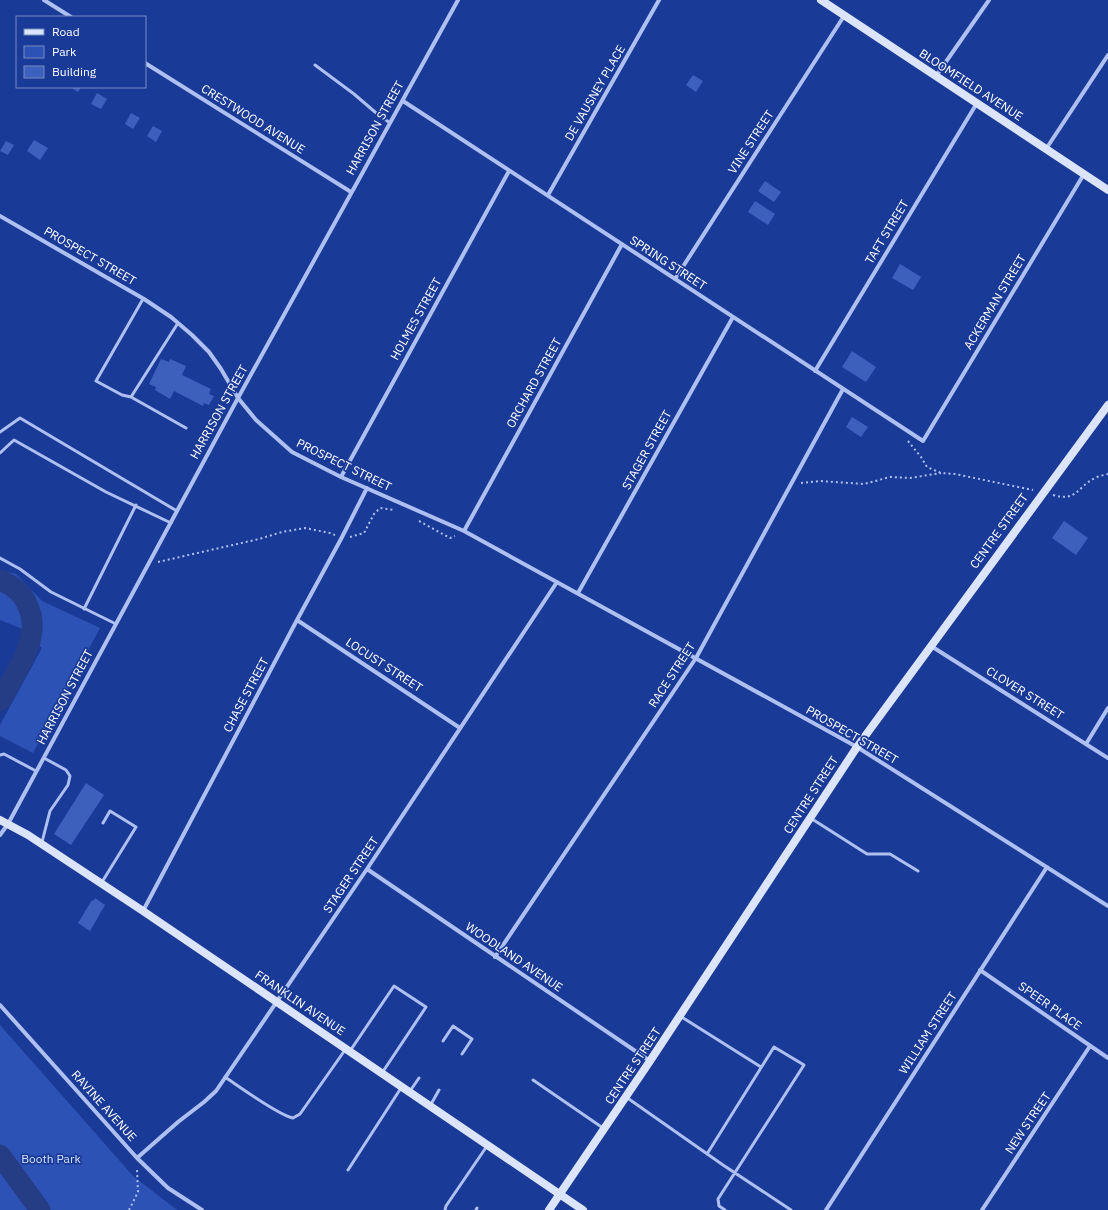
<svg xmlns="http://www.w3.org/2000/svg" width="1108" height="1210" viewBox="0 0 1108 1210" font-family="'IBM Plex Sans',sans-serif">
	<rect width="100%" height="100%" fill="#1a3a98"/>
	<path fill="#2d52b6" d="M 0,570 L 16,574 L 42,601 L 100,628 L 33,753 L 0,736 L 0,725 L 42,648 L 20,628 L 0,620 Z
		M 0,1025 L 133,1176 L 177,1210 L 0,1210 Z"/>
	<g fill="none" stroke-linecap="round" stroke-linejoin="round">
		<path stroke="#253d85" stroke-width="21" d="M 0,580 C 12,585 22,592 27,604 C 44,637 15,673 0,701
			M 0,1155 L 40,1210"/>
	</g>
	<path fill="#3e60bd" d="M 693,75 L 703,81 L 696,92 L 686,85 Z
		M 73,87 L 81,87 L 78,92 L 72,88 Z
		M 97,93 L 107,99 L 101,109 L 91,104 Z
		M 131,113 L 140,118 L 133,129 L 125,124 Z
		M 153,126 L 162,131 L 156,142 L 147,136 Z
		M 34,140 L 48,148 L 40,160 L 27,151 Z
		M 6,141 L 14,145 L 8,155 L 0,151 Z
		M 765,181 L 781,192 L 774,202 L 758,191 Z
		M 755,201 L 775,214 L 768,225 L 748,212 Z
		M 900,264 L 921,277 L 913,290 L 892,278 Z
		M 852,351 L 876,367 L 866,382 L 842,367 Z
		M 161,359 L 169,362 L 170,359 L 186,366 L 182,375 L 211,389 L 209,394 L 214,396 L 209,405 L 204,403 L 203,406 L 174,391 L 170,399 L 155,390 L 156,387 L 149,384 Z
		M 852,417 L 868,427 L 861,437 L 846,427 Z
		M 1064,521 L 1088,538 L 1076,555 L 1052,538 Z
		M 86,783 L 104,795 L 71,845 L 54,834 Z
		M 95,898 L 105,905 L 90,931 L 78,923 L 92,900 L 93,901 Z"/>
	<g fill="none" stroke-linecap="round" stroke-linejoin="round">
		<path stroke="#aec0f1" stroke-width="2" stroke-dasharray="2 3" stroke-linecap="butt" d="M 908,441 L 921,457 L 927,467 L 941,473 L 955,474 L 1033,490
			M 801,483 L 820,481 L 864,484 L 890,477 L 910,478 L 941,473
			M 1053,495 C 1077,502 1077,487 1095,478 C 1099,476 1104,475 1108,474
			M 419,521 L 450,538 L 455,536
			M 350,537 L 364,533 L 374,514 L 380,508 L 395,510
			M 158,562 L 259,539 L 282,532 L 305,528 L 330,533 L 335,535
			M 129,1210 L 138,1192 L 137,1169"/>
		<path stroke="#aec0f1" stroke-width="3" d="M 315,65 L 354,94 L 375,112 L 390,123
			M 143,299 L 96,381 L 122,395 L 131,397 L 186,428
			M 131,397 L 178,323
			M 0,432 L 20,418 L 177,511
			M 0,453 L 14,440 L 106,492 L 171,523
			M 0,558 L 20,569 L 51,592 L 116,624
			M 84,609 L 136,505
			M 0,755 L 4,754 L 36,771
			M 812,819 L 867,854 L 890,854 L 918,871
			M 42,842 L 50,811 L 68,785 L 70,776 L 66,770 L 44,758
			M 102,882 L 136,827 L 110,811 L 103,823
			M 680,1016 L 761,1067
			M 443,1041 L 453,1026 L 472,1039 L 462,1054
			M 350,1051 L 394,986 L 426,1007 L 382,1073
			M 225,1077 C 240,1087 278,1115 293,1118 L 300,1114 L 345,1050
			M 533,1080 L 603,1128
			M 410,1091 L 419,1078
			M 626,1097 L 723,1165 L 791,1210
			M 430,1106 L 439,1090
			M 707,1154 L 774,1047 L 804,1065 L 718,1199 L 719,1206 L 725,1210
			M 348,1170 L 401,1088
			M 445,1210 L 446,1206 L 487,1146
			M 476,1210 L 477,1208"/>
		<path stroke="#aec0f1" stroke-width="4" d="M 44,0 L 71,17
			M 145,63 L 351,192
			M 936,76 L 989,0
			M 403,101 L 923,441 L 1084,174
			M 1046,149 L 1108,55
			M 548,195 L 659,0
			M 0,216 L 144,299 L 171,317 L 192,335 L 209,352 L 221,369 L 238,398 L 256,420 L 292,452 L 341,477 L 464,531 L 857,747 L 1108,906
			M 675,279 L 844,16
			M 815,371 L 977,103
			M 341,477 L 509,171
			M 464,531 L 622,244
			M 578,593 L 733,317
			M 297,620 L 460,728
			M 931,646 L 1108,758
			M 1086,744 L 1108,708
			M 0,835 L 8,824 L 238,398 L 458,0
			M 367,869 L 650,1061
			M 143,911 L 297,620 L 341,539 L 367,488
			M 495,957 L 696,658 L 843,389
			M 980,970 L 1108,1058
			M 0,1005 L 137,1158 L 168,1188 L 202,1210
			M 137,1158 L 178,1122 L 204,1102 L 216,1091 L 367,869 L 557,582
			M 826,1210 L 1047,867
			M 982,1210 L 1090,1046"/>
		<path stroke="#dce4fb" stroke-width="8" d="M 821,0 L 1108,190
			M 0,820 L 28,835 L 143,911 L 583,1210
			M 549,1210 L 650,1061 L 857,747 L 1108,405"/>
	</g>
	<g text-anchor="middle" stroke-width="3.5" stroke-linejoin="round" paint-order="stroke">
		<g font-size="12" fill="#fff" stroke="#1a3a98">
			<text transform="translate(971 85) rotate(33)" y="4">BLOOMFIELD AVENUE</text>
			<text transform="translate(595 93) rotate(-60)" y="4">DE VAUSNEY PLACE</text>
			<text transform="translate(253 119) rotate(32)" y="4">CRESTWOOD AVENUE</text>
			<text transform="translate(375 128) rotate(-61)" y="4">HARRISON STREET</text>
			<text transform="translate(751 142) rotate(-57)" y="4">VINE STREET</text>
			<text transform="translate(887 232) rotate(-59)" y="4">TAFT STREET</text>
			<text transform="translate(90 256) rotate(30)" y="4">PROSPECT STREET</text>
			<text transform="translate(668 263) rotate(33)" y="4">SPRING STREET</text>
			<text transform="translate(995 302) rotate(-59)" y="4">ACKERMAN STREET</text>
			<text transform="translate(416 319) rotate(-61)" y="4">HOLMES STREET</text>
			<text transform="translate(534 383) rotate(-61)" y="4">ORCHARD STREET</text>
			<text transform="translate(219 412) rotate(-61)" y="4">HARRISON STREET</text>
			<text transform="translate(647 450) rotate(-61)" y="4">STAGER STREET</text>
			<text transform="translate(344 465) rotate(26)" y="4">PROSPECT STREET</text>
			<text transform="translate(999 531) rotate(-54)" y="4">CENTRE STREET</text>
			<text transform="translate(384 665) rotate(33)" y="4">LOCUST STREET</text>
			<text transform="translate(672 675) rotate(-57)" y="4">RACE STREET</text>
			<text transform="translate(1025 693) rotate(32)" y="4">CLOVER STREET</text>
			<text transform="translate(246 695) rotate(-62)" y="4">CHASE STREET</text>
			<text transform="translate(65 697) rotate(-62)" y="4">HARRISON STREET</text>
			<text transform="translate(852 735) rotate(30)" y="4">PROSPECT STREET</text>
			<text transform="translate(811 795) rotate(-57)" y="4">CENTRE STREET</text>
			<text transform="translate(351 875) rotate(-56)" y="4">STAGER STREET</text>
			<text transform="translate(514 957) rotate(34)" y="4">WOODLAND AVENUE</text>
			<text transform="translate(300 1003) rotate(34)" y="4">FRANKLIN AVENUE</text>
			<text transform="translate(1050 1006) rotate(35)" y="4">SPEER PLACE</text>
			<text transform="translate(928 1033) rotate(-57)" y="4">WILLIAM STREET</text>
			<text transform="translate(633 1066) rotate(-56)" y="4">CENTRE STREET</text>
			<text transform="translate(104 1106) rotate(48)" y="4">RAVINE AVENUE</text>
			<text transform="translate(1028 1123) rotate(-56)" y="4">NEW STREET</text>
		</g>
		<g font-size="12" fill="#d5e0fc" stroke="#1a3a98">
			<text x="51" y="1163">Booth Park</text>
		</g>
	</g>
	<rect x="16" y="16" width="130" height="72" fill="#1a3a98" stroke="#7689c1"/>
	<rect x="24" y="29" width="20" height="6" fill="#dce4fb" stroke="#7689c1"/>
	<text x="52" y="36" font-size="12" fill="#ffffff">Road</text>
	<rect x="24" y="46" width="20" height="12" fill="#2d52b6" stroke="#7689c1"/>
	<text x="52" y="56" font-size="12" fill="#ffffff">Park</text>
	<rect x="24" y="66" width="20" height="12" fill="#3e60bd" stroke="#7689c1"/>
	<text x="52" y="76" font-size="12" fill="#ffffff">Building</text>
</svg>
